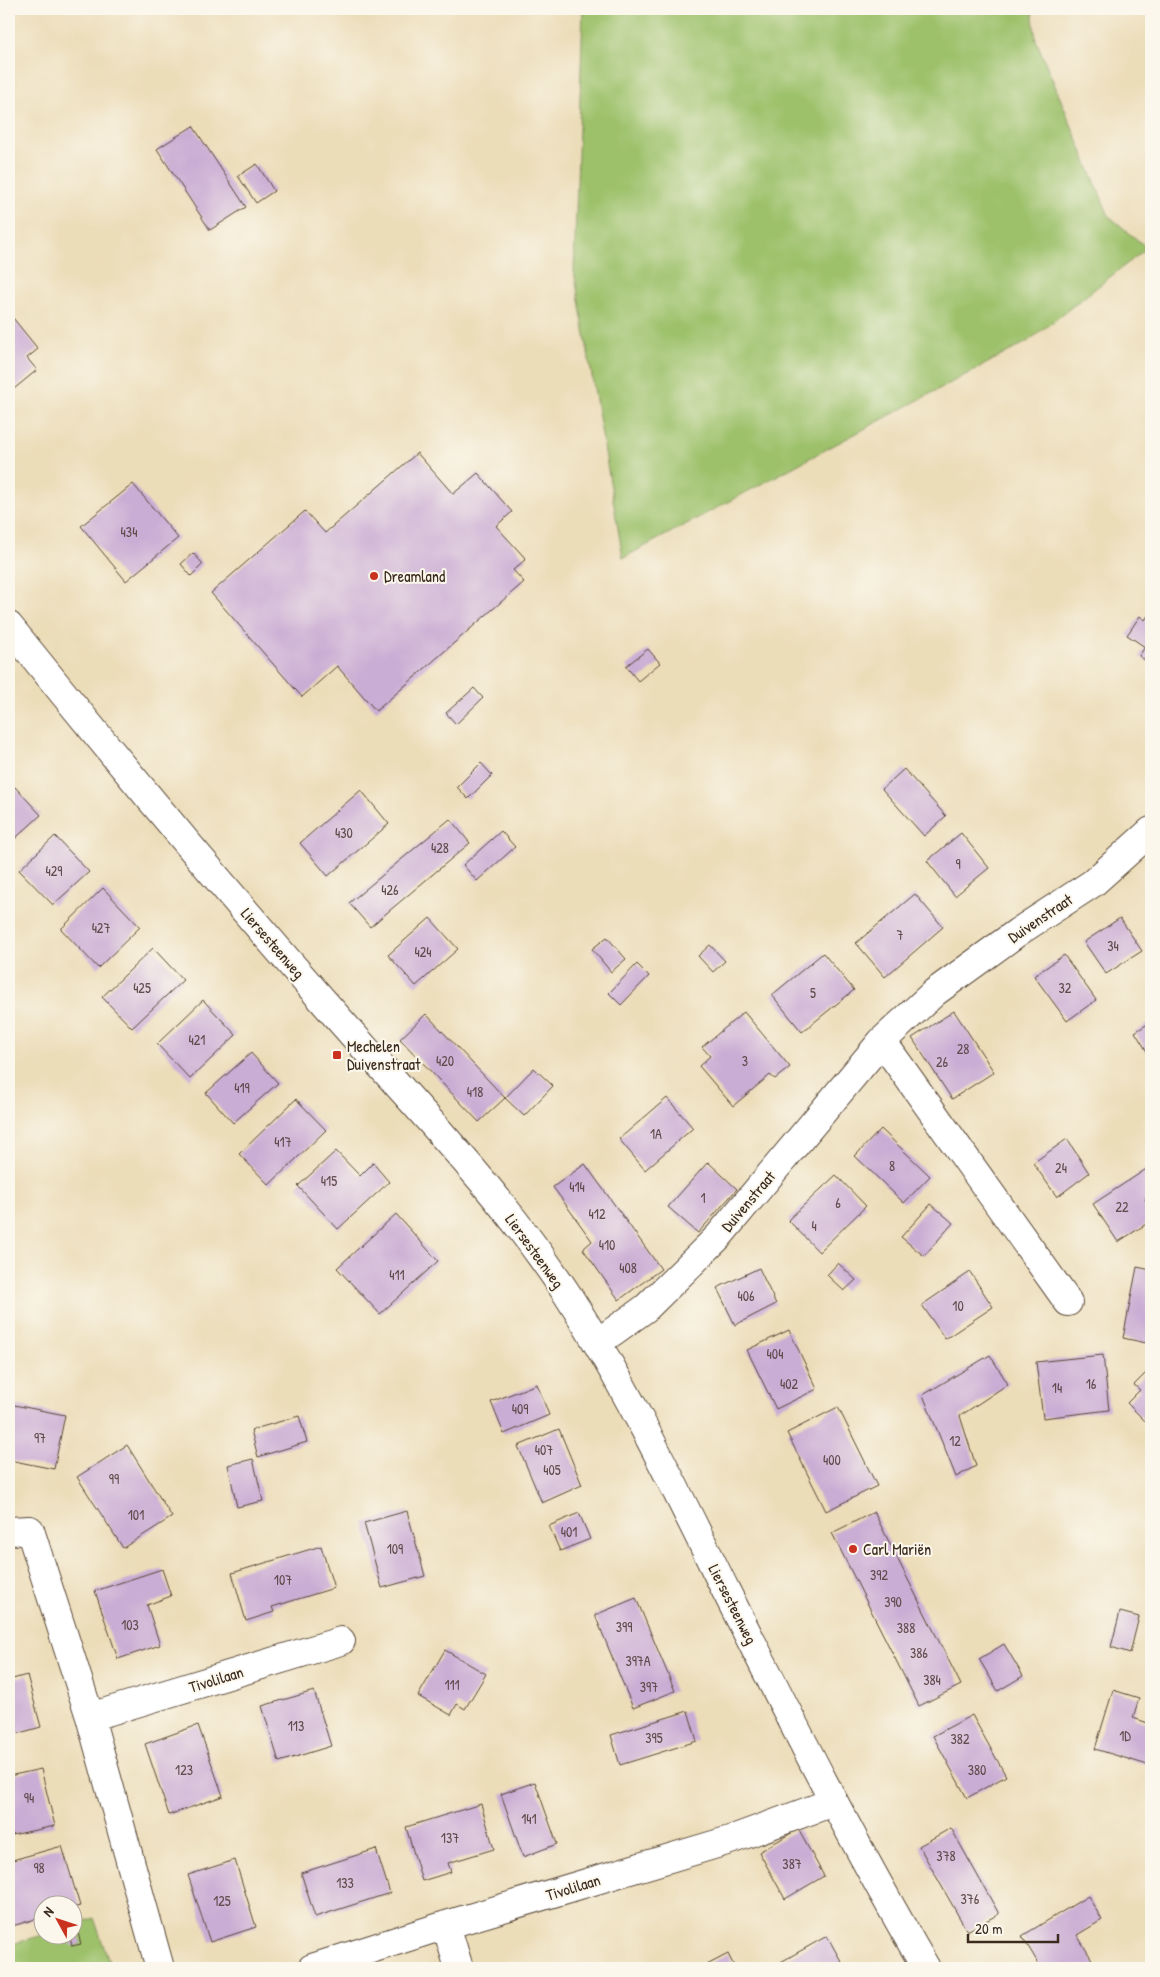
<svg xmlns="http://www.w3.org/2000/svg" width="1160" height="1977" viewBox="0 0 1160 1977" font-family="'Patrick Hand',sans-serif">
	<rect width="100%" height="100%" fill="#fbf7ec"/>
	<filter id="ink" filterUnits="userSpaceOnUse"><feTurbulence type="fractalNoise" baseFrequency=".02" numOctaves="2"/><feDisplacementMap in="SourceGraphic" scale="10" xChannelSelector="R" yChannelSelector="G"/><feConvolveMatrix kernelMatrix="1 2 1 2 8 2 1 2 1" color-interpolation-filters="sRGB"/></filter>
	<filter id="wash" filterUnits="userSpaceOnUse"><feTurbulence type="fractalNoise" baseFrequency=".0096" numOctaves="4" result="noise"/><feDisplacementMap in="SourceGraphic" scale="20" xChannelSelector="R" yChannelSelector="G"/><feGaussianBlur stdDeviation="1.12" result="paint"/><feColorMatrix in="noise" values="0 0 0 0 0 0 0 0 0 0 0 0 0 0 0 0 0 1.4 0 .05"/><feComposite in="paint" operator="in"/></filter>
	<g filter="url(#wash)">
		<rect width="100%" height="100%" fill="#ecddb9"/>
		<path fill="#9dc16b" stroke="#6c7644" d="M 583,9 L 1032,9 L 1036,40 L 1109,216 L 1147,248 L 1027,342 L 623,558 L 574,271 Z
			M 94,1918 L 111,1968 L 9,1968 L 9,1945 L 43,1935 L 72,1934 L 73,1925 Z"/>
		<g id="blocks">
			<path fill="#caadd4" d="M 193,126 L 246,207 L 210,230 L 157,149 Z
				M 257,164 L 274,191 L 256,203 L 238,176 Z
				M 13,318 L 38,349 L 27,358 L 37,370 L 9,393 L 9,321 Z
				M 417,453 L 453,494 L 478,473 L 512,512 L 496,526 L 526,559 L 513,570 L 524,582 L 376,711 L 337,666 L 302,697 L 211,593 L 305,511 L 325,533 Z
				M 133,484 L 178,538 L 126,581 L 81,526 Z
				M 193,553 L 203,564 L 191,576 L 181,564 Z
				M 1151,611 L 1151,664 L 1139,656 L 1145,647 L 1127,635 L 1140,616 L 1145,620 Z
				M 648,649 L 660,663 L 638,681 L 626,666 Z
				M 474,688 L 483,698 L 456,724 L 446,713 Z
				M 481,763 L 492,775 L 468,799 L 457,787 Z
				M 904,769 L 946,816 L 924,836 L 882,789 Z
				M 15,787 L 41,815 L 9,844 L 9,792 Z
				M 361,790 L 389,824 L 328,876 L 300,843 Z
				M 450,819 L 470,843 L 370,927 L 349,903 Z
				M 501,831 L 515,847 L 477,881 L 463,865 Z
				M 961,833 L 989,868 L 955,896 L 927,861 Z
				M 55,836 L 89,872 L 53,905 L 19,870 Z
				M 103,888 L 140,927 L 98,968 L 61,929 Z
				M 915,894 L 943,927 L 885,977 L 856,943 Z
				M 430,918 L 458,949 L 416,986 L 388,955 Z
				M 1120,918 L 1142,951 L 1106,974 L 1084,942 Z
				M 607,937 L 626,959 L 611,972 L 592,949 Z
				M 710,945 L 725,961 L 713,972 L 698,956 Z
				M 153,948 L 183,980 L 132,1028 L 102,997 Z
				M 823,953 L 854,990 L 802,1032 L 772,995 Z
				M 1064,955 L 1096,1000 L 1067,1021 L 1034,976 Z
				M 637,964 L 649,976 L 621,1005 L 609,993 Z
				M 203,1000 L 236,1035 L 190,1079 L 157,1044 Z
				M 954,1011 L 994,1072 L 952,1099 L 912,1038 Z
				M 744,1012 L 790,1067 L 775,1079 L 770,1075 L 733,1106 L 699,1066 L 710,1056 L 702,1047 Z
				M 426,1014 L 505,1098 L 479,1122 L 400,1039 Z
				M 1151,1022 L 1151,1058 L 1135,1032 Z
				M 251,1053 L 278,1083 L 233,1123 L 206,1093 Z
				M 534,1068 L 553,1086 L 524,1116 L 505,1098 Z
				M 667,1098 L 693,1128 L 645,1170 L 619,1139 Z
				M 296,1099 L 326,1130 L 269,1185 L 239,1154 Z
				M 881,1129 L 930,1176 L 904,1203 L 855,1156 Z
				M 1067,1139 L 1089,1173 L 1057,1197 L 1033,1163 Z
				M 336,1151 L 360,1176 L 373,1163 L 389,1182 L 338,1229 L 298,1186 Z
				M 708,1162 L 737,1189 L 698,1233 L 668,1207 Z
				M 585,1164 L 661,1269 L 619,1300 L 583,1249 L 592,1241 L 553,1187 Z
				M 1151,1166 L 1151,1195 L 1145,1199 L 1151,1209 L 1151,1221 L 1118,1242 L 1093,1204 Z
				M 836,1175 L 866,1206 L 819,1252 L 788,1220 Z
				M 931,1204 L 953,1223 L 924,1256 L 901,1237 Z
				M 396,1214 L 438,1261 L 380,1314 L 337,1268 Z
				M 838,1263 L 856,1280 L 844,1291 L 827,1275 Z
				M 1137,1267 L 1151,1270 L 1151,1344 L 1123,1338 Z
				M 759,1268 L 776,1304 L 735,1325 L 717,1288 Z
				M 970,1272 L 993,1307 L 945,1339 L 922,1305 Z
				M 789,1330 L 817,1389 L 776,1409 L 747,1350 Z
				M 990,1355 L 1008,1384 L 960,1416 L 976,1466 L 956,1477 L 923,1395 Z
				M 1103,1355 L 1109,1410 L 1043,1418 L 1036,1362 Z
				M 1151,1368 L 1151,1417 L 1146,1422 L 1127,1403 L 1140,1390 L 1134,1385 Z
				M 537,1384 L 549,1415 L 504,1434 L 491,1402 Z
				M 9,1404 L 65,1415 L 54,1469 L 9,1460 Z
				M 838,1407 L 877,1486 L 826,1511 L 787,1433 Z
				M 299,1416 L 307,1442 L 258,1457 L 251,1430 Z
				M 559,1429 L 582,1485 L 542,1503 L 518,1446 Z
				M 127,1445 L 172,1517 L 123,1548 L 77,1477 Z
				M 253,1459 L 263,1501 L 237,1507 L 228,1465 Z
				M 407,1511 L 425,1576 L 382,1588 L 364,1523 Z
				M 874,1512 L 961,1685 L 919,1706 L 832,1533 Z
				M 579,1513 L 590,1539 L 560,1551 L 549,1526 Z
				M 321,1546 L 334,1588 L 272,1607 L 274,1612 L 246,1621 L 232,1573 Z
				M 162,1569 L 171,1596 L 147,1605 L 160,1645 L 118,1659 L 95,1591 Z
				M 636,1598 L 675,1691 L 633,1708 L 595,1615 Z
				M 1120,1612 L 1139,1617 L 1130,1653 L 1111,1647 Z
				M 1004,1644 L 1023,1676 L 998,1691 L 979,1659 Z
				M 445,1650 L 486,1674 L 465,1709 L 457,1704 L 451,1715 L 418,1696 Z
				M 27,1675 L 41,1727 L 9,1736 L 9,1680 Z
				M 1113,1690 L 1139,1698 L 1133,1718 L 1151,1724 L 1151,1766 L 1095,1749 Z
				M 314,1691 L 331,1746 L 279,1762 L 262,1706 Z
				M 688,1711 L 697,1741 L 620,1765 L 611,1735 Z
				M 972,1715 L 1006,1776 L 967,1798 L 933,1736 Z
				M 198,1725 L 223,1796 L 169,1815 L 145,1744 Z
				M 41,1769 L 55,1826 L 12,1835 L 9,1820 L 9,1776 Z
				M 535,1782 L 557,1844 L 523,1857 L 501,1794 Z
				M 481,1804 L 494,1849 L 448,1863 L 451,1872 L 422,1881 L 406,1827 Z
				M 951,1828 L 999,1914 L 967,1931 L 919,1846 Z
				M 798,1829 L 824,1876 L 785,1899 L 759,1852 Z
				M 62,1846 L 80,1906 L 72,1908 L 72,1904 L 42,1904 L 42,1917 L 9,1927 L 9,1861 Z
				M 376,1849 L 390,1893 L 315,1917 L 301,1873 Z
				M 235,1860 L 256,1927 L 210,1942 L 188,1875 Z
				M 1088,1896 L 1102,1920 L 1077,1935 L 1097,1968 L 1041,1968 L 1022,1936 Z
				M 77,1929 L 81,1944 L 72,1946 L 69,1934 L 72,1934 L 72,1930 Z
				M 827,1936 L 845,1968 L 770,1968 Z
				M 728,1954 L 735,1968 L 701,1968 Z"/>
		</g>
	</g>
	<g filter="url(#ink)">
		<use href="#blocks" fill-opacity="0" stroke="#564535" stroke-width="1"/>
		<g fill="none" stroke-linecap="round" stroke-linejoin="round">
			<g stroke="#564535" stroke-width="30">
				<path id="minor" d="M 882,1041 L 1068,1302
					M 597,1343 L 646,1308 L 718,1237 L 882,1041 L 935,992 L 1018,932 L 1093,883 L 1151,831
					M 9,1531 L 30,1530 L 90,1717 L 160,1968
					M 90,1717 L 341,1641
					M 446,1925 L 459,1968
					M 312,1968 L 446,1925 L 730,1840 L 833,1802"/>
			</g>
			<g stroke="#564535" stroke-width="30">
				<path id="secondary" d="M 9,626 C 113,756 221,885 331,1010 C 412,1103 499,1190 567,1294 C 628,1389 676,1490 726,1591 C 790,1718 854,1845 926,1968"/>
			</g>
			<use href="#minor" stroke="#fff" stroke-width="28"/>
			<use href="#secondary" stroke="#fff" stroke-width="28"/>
		</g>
	</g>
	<g fill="#c8321e" stroke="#fbf7ec" stroke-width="2">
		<circle cx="374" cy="576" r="5"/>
		<rect x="332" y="1050" width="10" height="10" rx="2.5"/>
		<circle cx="853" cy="1549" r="5"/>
	</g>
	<g text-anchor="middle" stroke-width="4" stroke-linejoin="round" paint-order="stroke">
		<g font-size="14" fill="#5f4b4c">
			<text x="129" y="537">434</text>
			<text x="344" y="838">430</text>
			<text x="440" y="853">428</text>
			<text x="958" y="869">9</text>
			<text x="54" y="876">429</text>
			<text x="390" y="895">426</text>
			<text x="101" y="933">427</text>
			<text x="900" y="940">7</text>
			<text x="1113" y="951">34</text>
			<text x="423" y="957">424</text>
			<text x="142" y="993">425</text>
			<text x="1065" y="993">32</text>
			<text x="813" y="998">5</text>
			<text x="197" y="1045">421</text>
			<text x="963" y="1054">28</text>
			<text x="445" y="1066">420</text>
			<text x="745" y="1066">3</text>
			<text x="942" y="1067">26</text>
			<text x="242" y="1093">419</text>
			<text x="475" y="1097">418</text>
			<text x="656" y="1139">1A</text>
			<text x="283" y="1147">417</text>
			<text x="892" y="1171">8</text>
			<text x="1061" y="1173">24</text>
			<text x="329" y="1186">415</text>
			<text x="577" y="1192">414</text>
			<text x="703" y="1203">1</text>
			<text x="838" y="1208">6</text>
			<text x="1122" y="1212">22</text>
			<text x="597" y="1219">412</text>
			<text x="814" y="1231">4</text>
			<text x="607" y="1250">410</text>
			<text x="628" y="1273">408</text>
			<text x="397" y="1280">411</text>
			<text x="746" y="1301">406</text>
			<text x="958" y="1311">10</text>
			<text x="775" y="1359">404</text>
			<text x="789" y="1389">402</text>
			<text x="1091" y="1389">16</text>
			<text x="1057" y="1393">14</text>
			<text x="520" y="1414">409</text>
			<text x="40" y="1443">97</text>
			<text x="955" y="1446">12</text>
			<text x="544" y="1455">407</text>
			<text x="832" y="1465">400</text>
			<text x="552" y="1475">405</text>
			<text x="114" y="1484">99</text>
			<text x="136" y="1520">101</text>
			<text x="569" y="1537">401</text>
			<text x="395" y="1554">109</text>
			<text x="879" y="1580">392</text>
			<text x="283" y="1585">107</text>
			<text x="893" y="1607">390</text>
			<text x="130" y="1630">103</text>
			<text x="624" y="1632">399</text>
			<text x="906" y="1633">388</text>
			<text x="919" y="1658">386</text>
			<text x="638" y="1666">397A</text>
			<text x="932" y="1685">384</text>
			<text x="452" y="1690">111</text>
			<text x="649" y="1692">397</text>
			<text x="296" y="1731">113</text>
			<text x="1125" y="1741">1D</text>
			<text x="654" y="1743">395</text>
			<text x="960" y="1744">382</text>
			<text x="184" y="1775">123</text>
			<text x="977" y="1775">380</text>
			<text x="29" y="1803">94</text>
			<text x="529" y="1824">141</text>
			<text x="450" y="1843">137</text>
			<text x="946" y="1861">378</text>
			<text x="792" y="1869">387</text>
			<text x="39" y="1873">98</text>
			<text x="345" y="1888">133</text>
			<text x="970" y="1904">376</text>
			<text x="222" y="1906">125</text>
		</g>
		<g font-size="16" fill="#3b2a1e" stroke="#fbf7ec" text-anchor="start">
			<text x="384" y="582">Dreamland</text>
			<text x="347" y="1052">Mechelen<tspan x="347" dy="18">Duivenstraat</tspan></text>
			<text x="863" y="1555">Carl Mariën</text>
		</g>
		<g font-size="16" fill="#3b2a1e" stroke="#fbf7ec">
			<text transform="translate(1040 918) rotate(-34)" y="6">Duivenstraat</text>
			<text transform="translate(273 943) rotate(49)" y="6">Liersesteenweg</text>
			<text transform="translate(748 1201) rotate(-50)" y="6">Duivenstraat</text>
			<text transform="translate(535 1251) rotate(54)" y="6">Liersesteenweg</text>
			<text transform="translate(733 1604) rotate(63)" y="6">Liersesteenweg</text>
			<text transform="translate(216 1679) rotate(-17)" y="6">Tivolilaan</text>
			<text transform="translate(573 1887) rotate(-17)" y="6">Tivolilaan</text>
		</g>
	</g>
	<rect width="1160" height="1977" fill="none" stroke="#fbf7ec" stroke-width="30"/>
	<g transform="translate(58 1920) rotate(310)"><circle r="24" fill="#fbf7ec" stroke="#aea59a"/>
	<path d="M0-4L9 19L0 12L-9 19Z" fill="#c8321e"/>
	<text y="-8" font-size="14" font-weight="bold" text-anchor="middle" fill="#3b2a1e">N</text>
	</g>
	<path d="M968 1934v8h90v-8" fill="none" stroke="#3b2a1e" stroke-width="2.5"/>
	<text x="975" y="1934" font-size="15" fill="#3b2a1e" stroke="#fbf7ec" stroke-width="4" paint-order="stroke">20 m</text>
</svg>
